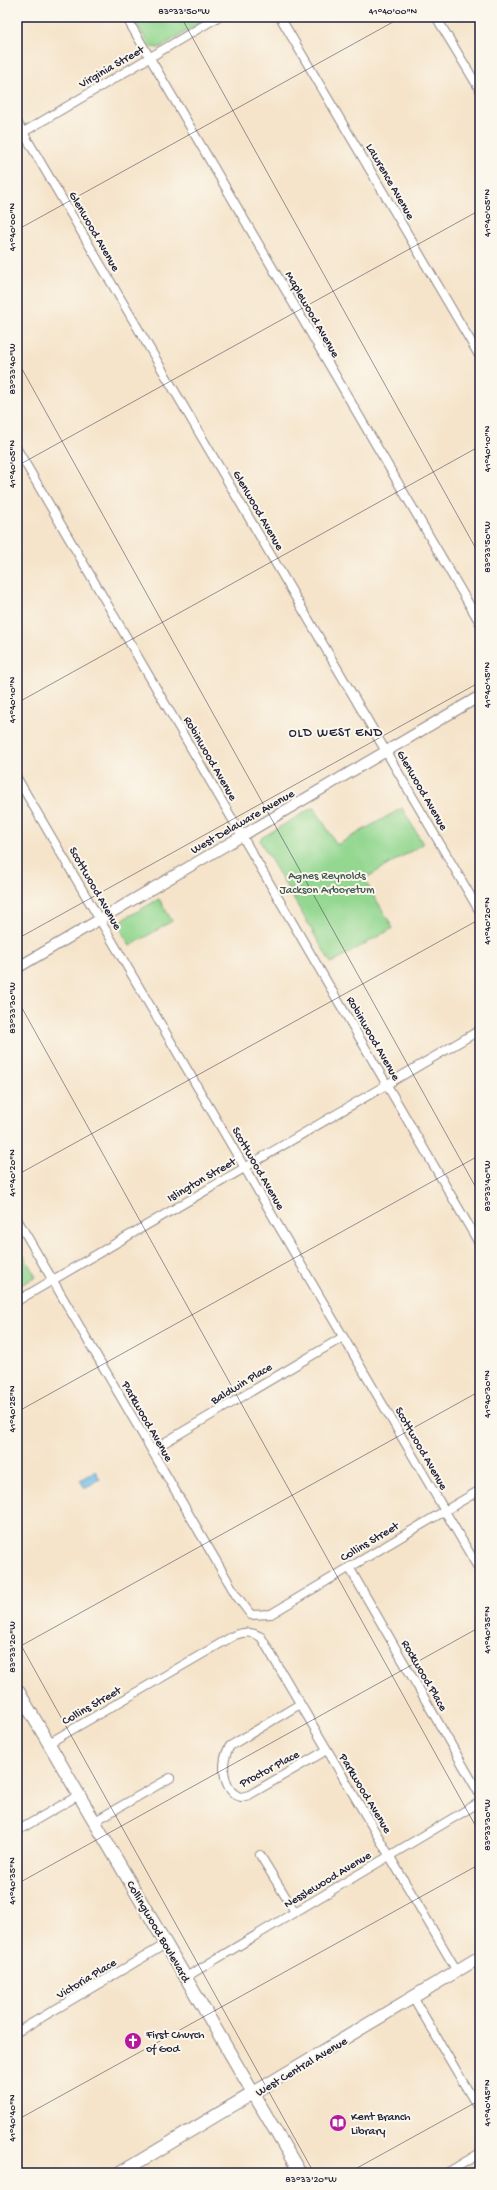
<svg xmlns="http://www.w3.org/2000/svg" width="497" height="2190" viewBox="0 0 497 2190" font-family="'Gochi Hand',sans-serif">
	<rect width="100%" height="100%" fill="#fbf7ec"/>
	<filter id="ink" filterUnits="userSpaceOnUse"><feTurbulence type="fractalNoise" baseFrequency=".025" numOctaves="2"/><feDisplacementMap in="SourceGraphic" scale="8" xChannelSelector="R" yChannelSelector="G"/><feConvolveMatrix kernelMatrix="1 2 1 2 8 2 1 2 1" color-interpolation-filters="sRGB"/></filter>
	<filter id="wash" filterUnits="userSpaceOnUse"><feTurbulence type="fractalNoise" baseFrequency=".012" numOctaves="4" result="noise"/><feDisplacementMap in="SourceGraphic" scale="16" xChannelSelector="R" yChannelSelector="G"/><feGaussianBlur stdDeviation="0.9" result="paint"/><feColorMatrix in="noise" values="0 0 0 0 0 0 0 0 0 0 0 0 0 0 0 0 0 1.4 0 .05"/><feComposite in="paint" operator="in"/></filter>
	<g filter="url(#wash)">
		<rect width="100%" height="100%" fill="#f5e4ca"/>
		<path fill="#93d790" stroke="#5a7c66" d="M 133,17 L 210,17 L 159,48 L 150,47 Z
			M 314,807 L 337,845 L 402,808 L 423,844 L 364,879 L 393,928 L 331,963 L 260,841 L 261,838 Z
			M 159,899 L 172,921 L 130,946 L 117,923 Z
			M 17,1244 L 36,1277 L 17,1287 Z"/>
		<path fill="#6dbbe7" stroke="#486e91" d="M 95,1471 L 100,1479 L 85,1488 L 80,1480 Z"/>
	</g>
	<g filter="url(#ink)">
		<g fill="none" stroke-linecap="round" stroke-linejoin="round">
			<g stroke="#8c8382" stroke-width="10">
				<path id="minor" d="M 126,17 L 480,623
					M 280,17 L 480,357
					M 436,17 L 480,90
					M 17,122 L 480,912
					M 17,136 L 218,17
					M 17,449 L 480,1245
					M 17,778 L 480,1571
					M 17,1219 L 236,1595 L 251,1615 L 271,1614 L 480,1490
					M 17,1301 L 480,1030
					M 152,1450 L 343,1337
					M 349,1567 L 480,1795
					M 300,1704 L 230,1746 C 220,1760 222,1792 241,1797 L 249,1795 L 327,1750
					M 49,1743 L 235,1635 C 245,1632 251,1631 261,1637 L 457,1971
					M 95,1821 L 170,1778
					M 17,1831 L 79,1795
					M 260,1855 L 295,1912
					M 186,1977 L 480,1802
					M 413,1997 L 480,2111
					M 17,2032 L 166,1944
					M 447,2173 L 480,2153"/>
			</g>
			<g stroke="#8c8382" stroke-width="12">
				<path id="tertiary" d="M 17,968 L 480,696"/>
			</g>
			<g stroke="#8c8382" stroke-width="14">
				<path id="secondary" d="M 17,1689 L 300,2173
					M 120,2173 L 480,1957"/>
			</g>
			<use href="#minor" stroke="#fff" stroke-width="8"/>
			<use href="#tertiary" stroke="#fff" stroke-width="10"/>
			<use href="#secondary" stroke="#fff" stroke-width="12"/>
		</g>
	</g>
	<path fill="none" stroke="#22223b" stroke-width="1" stroke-opacity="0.45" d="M 181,17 L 480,556M 17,230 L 402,17M 17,360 L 480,1195M 17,466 L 480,210M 17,703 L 480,446M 17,939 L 480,682M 17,999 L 480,1834M 17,1175 L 480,919M 17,1412 L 480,1155M 17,1638 L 314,2173M 17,1648 L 480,1391M 17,1884 L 480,1627M 17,2120 L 480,1864M 348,2173 L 480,2100"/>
	<defs>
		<g id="church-disc" transform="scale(0.9)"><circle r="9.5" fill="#b5179e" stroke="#fbf7ec"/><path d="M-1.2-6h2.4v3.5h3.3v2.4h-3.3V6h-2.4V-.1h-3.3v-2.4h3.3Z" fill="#fff"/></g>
		<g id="library-disc" transform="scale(0.9)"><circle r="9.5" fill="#b5179e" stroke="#fbf7ec"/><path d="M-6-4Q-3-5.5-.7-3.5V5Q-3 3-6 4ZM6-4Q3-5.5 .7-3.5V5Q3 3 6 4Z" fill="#fff"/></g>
	</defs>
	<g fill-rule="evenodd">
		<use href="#church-disc" x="133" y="2041"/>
		<use href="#library-disc" x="338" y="2123"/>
	</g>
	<g text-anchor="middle" stroke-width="4" stroke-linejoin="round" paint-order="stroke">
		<g font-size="12" fill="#22223b" stroke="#fbf7ec">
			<text transform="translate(111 66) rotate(-30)" y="4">Virginia Street</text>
			<text transform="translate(391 181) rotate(60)" y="4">Lawrence Avenue</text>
			<text transform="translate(95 231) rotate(60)" y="4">Glenwood Avenue</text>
			<text transform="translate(313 314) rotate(60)" y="4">Maplewood Avenue</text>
			<text transform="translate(259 510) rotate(60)" y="4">Glenwood Avenue</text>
			<text transform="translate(211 758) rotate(60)" y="4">Robinwood Avenue</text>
			<text transform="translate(423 790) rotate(60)" y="4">Glenwood Avenue</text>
			<text transform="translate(242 821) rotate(-30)" y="4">West Delaware Avenue</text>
			<text transform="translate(96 888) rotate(60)" y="4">Scottwood Avenue</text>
			<text transform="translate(374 1038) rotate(60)" y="4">Robinwood Avenue</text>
			<text transform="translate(259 1168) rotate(60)" y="4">Scottwood Avenue</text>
			<text transform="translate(201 1179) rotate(-30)" y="4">Islington Street</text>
			<text transform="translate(241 1383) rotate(-31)" y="4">Baldwin Place</text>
			<text transform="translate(148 1421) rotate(60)" y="4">Parkwood Avenue</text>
			<text transform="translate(422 1448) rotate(60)" y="4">Scottwood Avenue</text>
			<text transform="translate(369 1541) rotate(-31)" y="4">Collins Street</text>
			<text transform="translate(425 1675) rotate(60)" y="4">Rockwood Place</text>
			<text transform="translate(91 1705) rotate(-30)" y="4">Collins Street</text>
			<text transform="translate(269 1768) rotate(-28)" y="4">Proctor Place</text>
			<text transform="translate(366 1793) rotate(59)" y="4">Parkwood Avenue</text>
			<text transform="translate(327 1879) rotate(-31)" y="4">Nesslewood Avenue</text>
			<text transform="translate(159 1931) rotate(60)" y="4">Collingwood Boulevard</text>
			<text transform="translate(86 1978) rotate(-31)" y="4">Victoria Place</text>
			<text transform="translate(301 2066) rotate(-31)" y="4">West Central Avenue</text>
		</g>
		<g font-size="12" fill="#445854" stroke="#fbf7ec">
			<text x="327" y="879">Agnes Reynolds<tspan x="327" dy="14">Jackson Arboretum</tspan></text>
		</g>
		<g font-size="12" fill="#22223b" stroke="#fbf7ec" text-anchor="start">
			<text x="146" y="2038">First Church<tspan x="146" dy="14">of God</tspan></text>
			<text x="351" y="2120">Kent Branch<tspan x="351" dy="14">Library</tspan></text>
		</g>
		<g font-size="13" letter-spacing="1" fill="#22223b" stroke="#fbf7ec">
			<text x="336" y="736">OLD WEST END</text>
		</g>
	</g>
	<rect width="497" height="2190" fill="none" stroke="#fbf7ec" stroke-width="44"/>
	<rect x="22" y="22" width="453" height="2146" fill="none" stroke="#22223b" stroke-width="1.5"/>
	<g font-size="10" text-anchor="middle" fill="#22223b">
		<text x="184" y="14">83°33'50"W</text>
		<text x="393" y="14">41°40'00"N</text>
		<text transform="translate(486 213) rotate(-90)" y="4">41°40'05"N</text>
		<text transform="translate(11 227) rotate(-90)" y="4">41°40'00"N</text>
		<text transform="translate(11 369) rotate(-90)" y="4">83°33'40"W</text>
		<text transform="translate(486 449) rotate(-90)" y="4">41°40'10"N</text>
		<text transform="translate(11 464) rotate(-90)" y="4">41°40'05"N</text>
		<text transform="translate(486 547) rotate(-90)" y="4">83°33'50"W</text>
		<text transform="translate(486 685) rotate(-90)" y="4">41°40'15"N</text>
		<text transform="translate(11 700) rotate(-90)" y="4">41°40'10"N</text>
		<text transform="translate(486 921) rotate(-90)" y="4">41°40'20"N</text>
		<text transform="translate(11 1008) rotate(-90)" y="4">83°33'30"W</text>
		<text transform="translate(11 1173) rotate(-90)" y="4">41°40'20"N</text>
		<text transform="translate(486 1186) rotate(-90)" y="4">83°33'40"W</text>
		<text transform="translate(486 1394) rotate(-90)" y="4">41°40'30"N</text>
		<text transform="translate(11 1409) rotate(-90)" y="4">41°40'25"N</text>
		<text transform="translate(486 1630) rotate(-90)" y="4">41°40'35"N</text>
		<text transform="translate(11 1647) rotate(-90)" y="4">83°33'20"W</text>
		<text transform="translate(486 1825) rotate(-90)" y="4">83°33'30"W</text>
		<text transform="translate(11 1881) rotate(-90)" y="4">41°40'35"N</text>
		<text transform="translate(486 2103) rotate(-90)" y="4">41°40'45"N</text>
		<text transform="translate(11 2118) rotate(-90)" y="4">41°40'40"N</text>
		<text x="311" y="2182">83°33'20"W</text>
	</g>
</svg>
